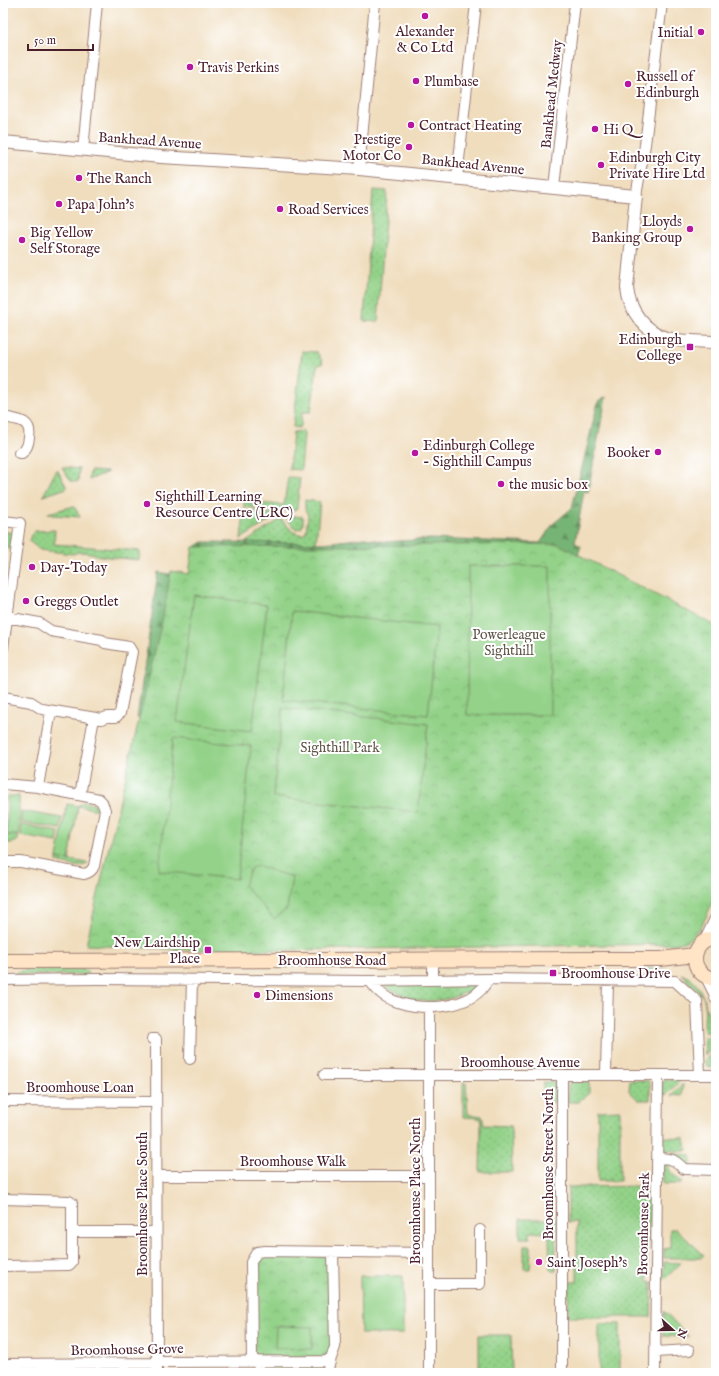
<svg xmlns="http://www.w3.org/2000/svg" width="719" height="1376" viewBox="0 0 719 1376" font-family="'IM FELL English',serif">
	<defs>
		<pattern id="grass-dots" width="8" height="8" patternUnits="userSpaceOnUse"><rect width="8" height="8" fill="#93d288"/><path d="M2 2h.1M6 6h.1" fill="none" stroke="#80b476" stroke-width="1.8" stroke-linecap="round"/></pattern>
		<pattern id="forest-firs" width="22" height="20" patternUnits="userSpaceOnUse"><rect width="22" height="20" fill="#76b474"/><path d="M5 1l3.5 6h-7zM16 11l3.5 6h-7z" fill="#63925f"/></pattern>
		<pattern id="park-crowns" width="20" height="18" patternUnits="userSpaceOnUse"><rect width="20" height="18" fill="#93d288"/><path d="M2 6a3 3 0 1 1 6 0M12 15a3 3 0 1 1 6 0" fill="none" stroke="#80b476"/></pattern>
	</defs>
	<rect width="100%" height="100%" fill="#fff"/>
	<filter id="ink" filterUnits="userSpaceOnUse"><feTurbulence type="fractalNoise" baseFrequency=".025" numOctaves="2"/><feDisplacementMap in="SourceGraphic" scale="8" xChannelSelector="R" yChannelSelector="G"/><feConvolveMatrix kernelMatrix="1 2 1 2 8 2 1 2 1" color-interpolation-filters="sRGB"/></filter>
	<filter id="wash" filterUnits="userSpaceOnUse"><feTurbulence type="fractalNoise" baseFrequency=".012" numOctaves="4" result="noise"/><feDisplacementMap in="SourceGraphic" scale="16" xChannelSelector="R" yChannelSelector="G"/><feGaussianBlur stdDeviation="0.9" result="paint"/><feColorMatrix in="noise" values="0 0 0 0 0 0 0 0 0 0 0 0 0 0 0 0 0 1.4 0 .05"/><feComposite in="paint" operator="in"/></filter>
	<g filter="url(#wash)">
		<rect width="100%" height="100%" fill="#f0ddbd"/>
		<path fill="url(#grass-dots)" stroke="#6e785a" d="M 373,190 L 387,191 L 378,322 L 364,321 Z
			M 302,351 L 317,352 L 323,363 L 317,366 L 311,412 L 302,412 L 301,426 L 299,428 L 293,427 Z
			M 303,431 L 304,435 L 301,470 L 289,469 L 293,432 Z
			M 62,467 L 79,469 L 78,482 L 71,481 Z
			M 57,469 L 67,488 L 43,496 Z
			M 90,471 L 108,472 L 89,480 Z
			M 288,477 L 300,478 L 297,508 L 293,511 L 244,507 L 244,502 L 284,505 Z
			M 305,500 L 320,502 L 316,543 L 243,544 L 281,519 L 293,532 L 302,535 L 306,532 L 308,515 L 305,509 Z
			M 74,506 L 80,517 L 53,515 L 48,513 Z
			M 244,510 L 277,514 L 277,516 L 241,539 Z
			M 286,515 L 303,517 L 303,525 L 301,528 L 296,529 L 285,517 Z
			M 55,530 L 54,544 L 140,551 L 139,560 L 98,556 L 92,553 L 79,552 L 73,554 L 40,550 L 29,541 L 31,535 L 35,531 Z
			M 3,531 L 12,533 L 10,549 L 3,548 Z
			M 83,802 L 96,805 L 98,810 L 78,806 Z
			M 3,835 L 19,835 L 18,840 C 14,844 7,844 3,841 Z
			M 57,858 L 88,863 C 81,870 66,864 57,862 Z
			M 647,968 L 667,970 L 667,972 L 647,973 Z
			M 31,969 L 83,969 L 88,972 L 87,974 L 84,975 L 16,975 L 16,972 Z
			M 681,974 C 703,982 703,1000 710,1019 C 713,1025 716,1026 716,1033 L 704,1032 L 705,999 Z
			M 385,984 L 477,984 L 476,988 C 455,999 428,1006 406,997 C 399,994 392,990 386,987 Z
			M 704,1037 L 716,1038 L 716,1043 L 705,1056 Z
			M 710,1055 L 712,1057 L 712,1064 L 714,1068 L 708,1067 L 705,1063 L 706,1059 Z
			M 630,1080 L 648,1081 L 650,1084 L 650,1100 L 638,1100 L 629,1091 Z
			M 664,1080 L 681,1080 L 662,1099 L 663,1082 Z
			M 573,1081 L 589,1082 L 589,1093 L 578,1102 L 568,1102 L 568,1086 L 570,1082 Z
			M 543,1082 L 552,1082 L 555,1084 L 556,1102 L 549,1102 L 543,1090 Z
			M 463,1083 L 466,1083 L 468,1114 L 482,1116 L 484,1125 L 511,1126 L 512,1172 L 480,1172 L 481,1125 L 480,1118 L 463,1117 Z
			M 683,1084 L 682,1096 L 671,1095 Z
			M 620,1110 L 620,1181 L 598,1181 L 598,1111 Z
			M 663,1137 L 685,1138 L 687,1150 L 685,1151 L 663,1151 Z
			M 674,1154 L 691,1155 L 691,1165 L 685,1166 Z
			M 666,1161 L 669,1163 L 669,1171 L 681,1181 L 681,1184 L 663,1184 L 663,1167 Z
			M 651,1186 L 650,1222 L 648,1222 L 648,1281 L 652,1282 L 651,1317 L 570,1317 L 568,1316 L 569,1282 L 577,1282 L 577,1222 L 568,1222 L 568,1187 Z
			M 520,1219 L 556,1219 L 556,1270 L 550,1270 L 549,1236 L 547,1233 L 530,1232 L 530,1238 L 520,1238 Z
			M 670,1229 L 676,1229 L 704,1255 L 701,1258 L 664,1258 L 664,1249 L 670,1248 Z
			M 524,1246 L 531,1246 L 530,1269 L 524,1269 Z
			M 664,1262 L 681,1263 L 663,1281 Z
			M 664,1311 L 689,1337 L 663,1336 Z
			M 599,1324 L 620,1324 L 620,1373 L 599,1373 Z
			M 479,1335 L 511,1335 L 512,1373 L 479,1373 Z
			M 264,1366 L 323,1366 L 321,1373 L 267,1373 Z"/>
		<path fill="url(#forest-firs)" stroke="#606a50" d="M 606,397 L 588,492 L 584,491 L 575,543 L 581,546 L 578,555 L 171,722 L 137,718 L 158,572 L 191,578 L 195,547 L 203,542 L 324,543 L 365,538 L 386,542 L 430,539 L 540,543 L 553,524 L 572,508 L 598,402 Z"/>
		<path fill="url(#park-crowns)" stroke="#6e785a" d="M 558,544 L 716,626 L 716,891 C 710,908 703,932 686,941 C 682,943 677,943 673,944 L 293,950 L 187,950 L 86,945 L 163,617 L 171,571 L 189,574 L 193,547 Z
			M 259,1254 L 331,1256 L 332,1347 L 325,1358 L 254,1358 L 254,1261 Z"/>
		<path fill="#93d288" stroke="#6e785a" d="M 468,566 L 550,566 L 550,715 L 467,715 Z
			M 194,595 L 267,605 L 252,731 L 177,722 Z
			M 292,611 L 437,627 L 428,715 L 283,700 Z
			M 283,708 L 428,724 L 418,812 L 273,797 Z
			M 173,738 L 251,746 L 237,879 L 159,871 Z
			M 7,796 L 19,796 L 19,835 L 7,835 Z
			M 67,804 L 78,806 L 69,860 L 57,858 Z
			M 21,811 L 62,818 L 60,829 L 21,822 Z
			M 21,824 L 59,832 L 57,842 L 21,836 Z
			M 257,866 L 292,877 L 287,909 L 274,919 L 244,885 L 251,868 Z
			M 360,1276 L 403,1276 L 403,1334 L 361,1334 Z
			M 276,1326 L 312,1327 L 312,1349 L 275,1348 Z"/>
	</g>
	<g filter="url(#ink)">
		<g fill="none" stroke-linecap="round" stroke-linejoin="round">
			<g stroke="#9d7e74" stroke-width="12">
				<path id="minor" d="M 83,150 L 97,3
					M 359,169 L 375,3
					M 457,178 L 476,3
					M 554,187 L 575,3
					M 636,196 L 645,145 L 662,3
					M 3,417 C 17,420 32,419 29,438 C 28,445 27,448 22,453 L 19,453
					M 3,521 L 20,523 L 3,648
					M 3,697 L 31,702 L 42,709 L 102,719 L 107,717 L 116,717 L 120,713 L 132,652 L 129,647 L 105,643 L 102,640 L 51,631 L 39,623 L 7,617
					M 3,784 L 38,787 L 99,799 L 102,802 L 105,810 L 94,866 C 92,871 89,873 84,874 L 21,862 L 3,862
					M 38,787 L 51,711
					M 80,795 L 94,718
					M 433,959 L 433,980
					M 3,980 L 97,979 L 370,981 L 488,979 L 675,981 L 697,1001 L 700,1075
					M 370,981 C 375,988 380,994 388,998 C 415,1013 475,1011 488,979
					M 429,1008 L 429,1373
					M 152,1039 L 156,1039 L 157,1373
					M 190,1059 L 192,980
					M 324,1075 L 716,1075
					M 606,1075 L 608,980
					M 562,1076 L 562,1373
					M 3,1101 L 156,1102
					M 658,1158 C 672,1158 675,1160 684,1169 L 716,1170
					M 157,1176 L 429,1176
					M 3,1199 L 69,1201 L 72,1203 L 72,1262 L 69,1265 L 3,1266
					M 73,1232 L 156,1232
					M 429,1284 L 480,1284 L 480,1230
					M 656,1352 L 689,1350
					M 252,1361 L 251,1262 L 257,1252 L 264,1251 L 429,1253
					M 257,1361 L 260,1373
					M 3,1364 L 157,1363 L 161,1362 L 326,1361 L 331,1358 L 335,1347 L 333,1252
					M 327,1373 L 331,1358
					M 655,1373 L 658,1075"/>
			</g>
			<g stroke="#9d7e74" stroke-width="14">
				<path id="tertiary" d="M 3,142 L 161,157 L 359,169 L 636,196 L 627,288 C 629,310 644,331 667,338 C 682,342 700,341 716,342
					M 706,940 L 716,919
					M 707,977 L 715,993 L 716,998"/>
			</g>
			<g stroke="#9d7e74" stroke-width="16">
				<path id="secondary" d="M 716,938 C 688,940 688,977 716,979
					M 3,961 L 612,959 L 661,959 L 695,955"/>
			</g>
			<use href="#minor" stroke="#fff" stroke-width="10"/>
			<use href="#tertiary" stroke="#fff" stroke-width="12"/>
			<use href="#secondary" stroke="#ffe4c6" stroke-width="14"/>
		</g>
	</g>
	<g fill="#b5179e" stroke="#fff" stroke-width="1.5">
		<circle cx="425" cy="16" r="4"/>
		<circle cx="701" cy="32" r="4"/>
		<circle cx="190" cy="67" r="4"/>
		<circle cx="416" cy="81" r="4"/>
		<circle cx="628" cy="84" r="4"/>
		<circle cx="411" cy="125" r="4"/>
		<circle cx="595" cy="129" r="4"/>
		<circle cx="409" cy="147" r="4"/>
		<circle cx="601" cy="165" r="4"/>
		<circle cx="79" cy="178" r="4"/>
		<circle cx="59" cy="204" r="4"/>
		<circle cx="280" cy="209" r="4"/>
		<circle cx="690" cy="229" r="4"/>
		<circle cx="22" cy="240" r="4"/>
		<rect x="686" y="343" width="8" height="8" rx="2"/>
		<circle cx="658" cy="452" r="4"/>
		<circle cx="415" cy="453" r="4"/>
		<circle cx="501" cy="484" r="4"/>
		<circle cx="147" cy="504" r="4"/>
		<circle cx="32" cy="567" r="4"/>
		<circle cx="26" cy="601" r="4"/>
		<rect x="204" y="946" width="8" height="8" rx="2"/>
		<rect x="549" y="969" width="8" height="8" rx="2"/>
		<circle cx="257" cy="995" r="4"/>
		<circle cx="539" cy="1262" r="4"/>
	</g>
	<g text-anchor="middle" stroke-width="4" stroke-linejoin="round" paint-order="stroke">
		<g font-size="14" fill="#4a1f2b" stroke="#fff" text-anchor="start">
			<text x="425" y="36" text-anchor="middle">Alexander<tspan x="425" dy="16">&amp; Co Ltd</tspan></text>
			<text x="693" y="37" text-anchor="end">Initial</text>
			<text x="198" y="72">Travis Perkins</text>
			<text x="636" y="81">Russell of<tspan x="636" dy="16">Edinburgh</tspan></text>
			<text x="424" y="86">Plumbase</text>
			<text x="419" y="130">Contract Heating</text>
			<text x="603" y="134">Hi Q</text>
			<text x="401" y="144" text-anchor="end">Prestige<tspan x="401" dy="16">Motor Co</tspan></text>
			<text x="609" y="162">Edinburgh City<tspan x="609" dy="16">Private Hire Ltd</tspan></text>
			<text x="87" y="183">The Ranch</text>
			<text x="67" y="209">Papa John's</text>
			<text x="288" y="214">Road Services</text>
			<text x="682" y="226" text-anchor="end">Lloyds<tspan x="682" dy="16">Banking Group</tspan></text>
			<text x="30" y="237">Big Yellow<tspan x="30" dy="16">Self Storage</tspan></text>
			<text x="682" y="344" text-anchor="end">Edinburgh<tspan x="682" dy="16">College</tspan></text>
			<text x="423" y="450">Edinburgh College<tspan x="423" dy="16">- Sighthill Campus</tspan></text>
			<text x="650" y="457" text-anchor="end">Booker</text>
			<text x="509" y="489">the music box</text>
			<text x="155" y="501">Sighthill Learning<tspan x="155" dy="16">Resource Centre (LRC)</tspan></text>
			<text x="40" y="572">Day-Today</text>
			<text x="34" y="606">Greggs Outlet</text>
			<text x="200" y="947" text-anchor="end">New Lairdship<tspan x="200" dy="16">Place</tspan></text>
			<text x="561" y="978">Broomhouse Drive</text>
			<text x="265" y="1000">Dimensions</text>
			<text x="547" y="1267">Saint Joseph's</text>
		</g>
		<g font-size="14" fill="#4a1f2b" stroke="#fff">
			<text transform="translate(551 94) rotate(-84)" y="5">Bankhead Medway</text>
			<text transform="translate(150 140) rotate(4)" y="5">Bankhead Avenue</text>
			<text transform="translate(473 164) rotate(6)" y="5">Bankhead Avenue</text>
			<text x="332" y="965">Broomhouse Road</text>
			<text x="520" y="1067">Broomhouse Avenue</text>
			<text x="80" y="1092">Broomhouse Loan</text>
			<text x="293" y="1166">Broomhouse Walk</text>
			<text transform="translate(548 1164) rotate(-90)" y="5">Broomhouse Street North</text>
			<text transform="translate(415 1191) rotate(-90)" y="5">Broomhouse Place North</text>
			<text transform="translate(142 1204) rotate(-90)" y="5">Broomhouse Place South</text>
			<text transform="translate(643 1224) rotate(-89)" y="5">Broomhouse Park</text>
			<text transform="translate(127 1349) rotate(-1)" y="5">Broomhouse Grove</text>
		</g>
		<g font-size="14" fill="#605547" stroke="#fff">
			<text x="509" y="639">Powerleague<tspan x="509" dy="16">Sighthill</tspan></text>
			<text x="340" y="752">Sighthill Park</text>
		</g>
	</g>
	<rect width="719" height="1376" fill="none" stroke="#fff" stroke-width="16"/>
	<g transform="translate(673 1330) rotate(111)" stroke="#ffffff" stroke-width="3" paint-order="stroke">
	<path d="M0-3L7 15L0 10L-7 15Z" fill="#4a1f2b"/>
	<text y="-6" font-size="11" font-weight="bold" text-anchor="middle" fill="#4a1f2b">N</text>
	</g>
	<path d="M28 44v6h65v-6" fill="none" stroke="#4a1f2b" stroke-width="2"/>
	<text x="34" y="44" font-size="12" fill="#4a1f2b" stroke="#ffffff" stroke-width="3" paint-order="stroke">50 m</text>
</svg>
